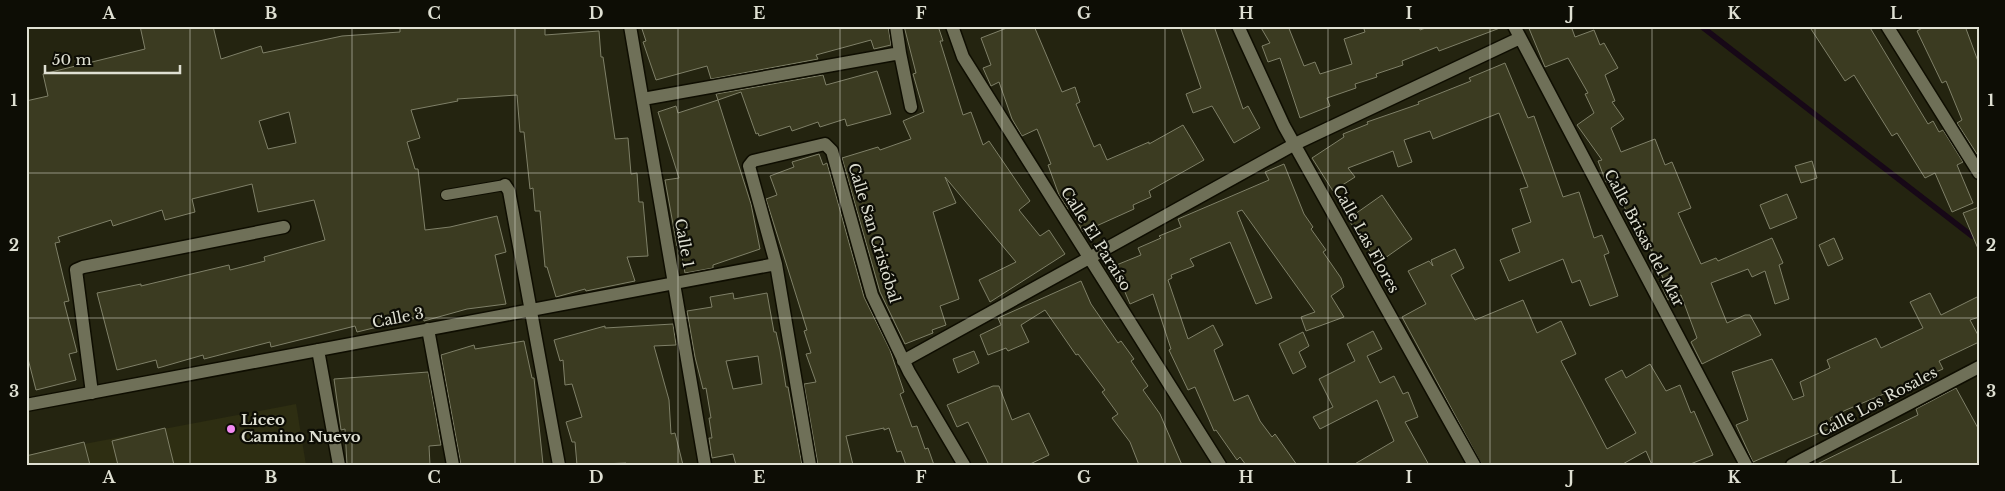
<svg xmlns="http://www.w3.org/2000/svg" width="2005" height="491" viewBox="0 0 2005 491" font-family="'Libre Baskerville',serif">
	<rect width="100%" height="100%" fill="#242410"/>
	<path fill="#2e2e12" d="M 296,404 L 306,465 L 26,465 L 26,455 Z"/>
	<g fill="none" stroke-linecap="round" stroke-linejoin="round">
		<path stroke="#170817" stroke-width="5.5" d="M 1701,26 L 1972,236 L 1979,237"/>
	</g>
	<path fill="#3b3b21" stroke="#7f8068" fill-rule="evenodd" d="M 140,26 L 213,26 L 221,59 L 261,46 L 263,53 L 342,36 L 400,32 L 400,26 L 545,26 L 545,35 L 599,31 L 601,57 L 603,57 L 615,139 L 628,138 L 631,174 L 637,173 L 639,202 L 643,202 L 648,256 L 627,257 L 635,281 L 586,291 L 585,289 L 556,297 L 547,267 L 545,267 L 540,211 L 535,211 L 533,188 L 530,189 L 524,132 L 520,132 L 517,95 L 457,99 L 458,101 L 411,110 L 420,138 L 407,142 L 415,169 L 418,169 L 425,230 L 450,227 L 497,216 L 506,252 L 495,255 L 506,304 L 467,309 L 424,321 L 423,317 L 402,321 L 357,332 L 355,326 L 271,347 L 270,342 L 204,359 L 203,355 L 158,368 L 156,360 L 117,370 L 97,293 L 141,284 L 141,286 L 229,265 L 230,270 L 265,261 L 264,257 L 325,240 L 314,200 L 258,212 L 252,184 L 192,199 L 195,212 L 165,220 L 162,210 L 113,226 L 111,220 L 58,237 L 60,242 L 55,243 L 69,301 L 64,302 L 77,352 L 69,354 L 76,380 L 36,390 L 26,351 L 26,101 L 48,96 L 43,74 L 145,49 ZM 289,112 L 296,143 L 268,149 L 259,121 Z
		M 641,26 L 888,26 L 891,45 L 874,49 L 871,40 L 816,55 L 818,59 L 711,79 L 707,66 L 656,80 L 643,42 L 646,41 Z
		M 904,26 L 938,26 L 943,41 L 940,41 L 963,115 L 971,112 L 983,145 L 989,141 L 1030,201 L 1019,210 L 1040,236 L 1049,230 L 1065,254 L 990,302 L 979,280 L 1016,262 L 945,177 L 956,203 L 933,212 L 959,299 L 940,306 L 946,325 L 932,330 L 933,333 L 905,344 L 880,292 L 842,158 L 878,147 L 880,150 L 911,139 L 903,121 L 924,112 L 913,74 L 916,73 Z
		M 1012,26 L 1034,26 L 1062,92 L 1075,87 L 1080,102 L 1076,104 L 1094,147 L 1100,144 L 1107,160 L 1149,142 L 1149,144 L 1183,125 L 1204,160 L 1149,191 L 1151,197 L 1133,205 L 1134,209 L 1083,232 L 1070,208 L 1068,209 L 1059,195 L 1048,165 L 1051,164 L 1037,129 L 1022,136 L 1012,119 L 999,82 L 991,86 L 983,68 L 991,65 L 981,38 Z
		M 1180,26 L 1214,26 L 1243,109 L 1248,106 L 1260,128 L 1234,143 L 1212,106 L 1193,113 L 1186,94 L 1201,88 Z
		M 1260,26 L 1288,26 L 1304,66 L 1315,62 L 1320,74 L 1352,64 L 1344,39 L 1365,32 L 1363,26 L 1419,26 L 1420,30 L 1431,26 L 1500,28 L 1439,51 L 1437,47 L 1402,61 L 1403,65 L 1376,74 L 1377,77 L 1355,84 L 1356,88 L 1327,98 L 1330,106 L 1300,118 L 1280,58 L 1268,62 L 1262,46 L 1270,43 Z
		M 1528,26 L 1571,26 L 1575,37 L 1594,30 L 1600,45 L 1604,43 L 1618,68 L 1605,75 L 1615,101 L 1612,102 L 1624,119 L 1611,128 L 1621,152 L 1655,139 L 1665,165 L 1672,162 L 1691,208 L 1678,213 L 1701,264 L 1716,258 L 1718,261 L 1772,238 L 1783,263 L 1779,265 L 1789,299 L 1775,304 L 1765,271 L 1752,277 L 1748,269 L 1711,283 L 1727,323 L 1745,315 L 1750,315 L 1761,335 L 1702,364 L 1691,342 L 1697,338 L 1681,295 L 1668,300 L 1659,280 L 1663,278 L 1653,254 L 1639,228 L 1634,230 L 1613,179 L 1606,182 L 1598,161 L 1602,160 L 1577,125 L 1594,113 L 1585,94 L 1588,93 L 1568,58 L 1545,67 Z
		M 1809,26 L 1869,26 L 1928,124 L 1933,121 L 1939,132 L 1943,130 L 1963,162 L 1957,165 L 1973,203 L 1952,212 L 1935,173 L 1925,178 L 1897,133 L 1892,136 L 1854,75 L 1845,81 Z
		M 1926,26 L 1965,26 L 1979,64 L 1979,153 L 1977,154 L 1957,123 L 1962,120 L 1946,81 L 1942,83 L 1917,31 Z
		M 1505,63 L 1528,118 L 1534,116 L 1563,197 L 1579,192 L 1594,238 L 1602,235 L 1609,253 L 1604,255 L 1618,296 L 1590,306 L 1580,280 L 1572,283 L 1563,259 L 1509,281 L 1500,260 L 1520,252 L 1512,229 L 1531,222 L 1520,189 L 1528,187 L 1499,113 L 1433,139 L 1430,131 L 1404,140 L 1412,162 L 1398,167 L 1393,151 L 1348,168 L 1355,177 L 1333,191 L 1312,158 L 1344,137 L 1343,134 L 1368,124 L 1367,122 L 1419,104 L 1418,102 L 1471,81 L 1469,78 Z
		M 877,71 L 891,114 L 847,126 L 845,119 L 820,127 L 818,122 L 792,131 L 790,126 L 759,136 L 758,133 L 756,134 L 741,92 L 718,100 L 716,94 L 823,75 L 826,85 Z
		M 718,100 L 751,204 L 760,249 L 713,265 L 713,268 L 685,273 L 680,245 L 677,246 L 665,180 L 679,178 L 658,112 L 676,106 L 678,113 Z
		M 819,154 L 823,165 L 827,163 L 864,297 L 890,350 L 904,392 L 900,394 L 912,427 L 917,426 L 925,449 L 928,448 L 934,465 L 906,465 L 901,451 L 897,452 L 889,428 L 884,430 L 884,428 L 846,436 L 853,465 L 818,465 L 804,384 L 816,382 L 806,354 L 811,353 L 804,331 L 807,330 L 766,199 L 777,195 L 770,176 L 794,167 L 792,162 Z
		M 1812,161 L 1817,178 L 1801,183 L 1795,166 Z
		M 1284,164 L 1304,214 L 1313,227 L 1311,229 L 1326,250 L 1323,252 L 1341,278 L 1344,287 L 1331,296 L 1344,317 L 1306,331 L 1301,317 L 1315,312 L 1242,210 L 1237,212 L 1272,298 L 1256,304 L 1230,242 L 1190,259 L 1194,266 L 1171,275 L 1172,278 L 1168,280 L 1188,339 L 1213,325 L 1223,345 L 1214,350 L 1234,401 L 1248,395 L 1260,421 L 1272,437 L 1275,434 L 1297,465 L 1246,465 L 1240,457 L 1237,460 L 1216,430 L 1214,431 L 1195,387 L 1188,390 L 1169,350 L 1171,349 L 1153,294 L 1130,304 L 1114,266 L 1141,255 L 1138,248 L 1161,238 L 1159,236 L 1181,227 L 1178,219 L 1269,180 L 1265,172 Z
		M 1787,194 L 1797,218 L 1770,229 L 1760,205 Z
		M 1382,195 L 1412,239 L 1378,263 L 1348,219 Z
		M 1979,207 L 1979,251 L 1963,213 Z
		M 1834,238 L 1843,259 L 1828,266 L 1819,245 Z
		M 1455,249 L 1464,268 L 1451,275 L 1475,320 L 1523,300 L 1537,333 L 1561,321 L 1576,354 L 1561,361 L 1607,449 L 1636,433 L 1605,379 L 1622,370 L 1626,378 L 1650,364 L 1666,391 L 1680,385 L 1691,413 L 1694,411 L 1713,455 L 1688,465 L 1652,465 L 1646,451 L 1621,465 L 1482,465 L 1402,317 L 1426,304 L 1408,271 L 1429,261 L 1433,266 L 1431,260 Z
		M 1081,281 L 1091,304 L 1118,343 L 1121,341 L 1134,359 L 1131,361 L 1148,386 L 1143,390 L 1160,414 L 1182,465 L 1139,465 L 1130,442 L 1112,418 L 1118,414 L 1102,392 L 1105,390 L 1078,354 L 1076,355 L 1045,310 L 1021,325 L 1029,342 L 1008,351 L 1006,348 L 988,355 L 980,335 L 1001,325 L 998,318 Z
		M 733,293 L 734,299 L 767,293 L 774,332 L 776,332 L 780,350 L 786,387 L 788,387 L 802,465 L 736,465 L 733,454 L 712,458 L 709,438 L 712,438 L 709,418 L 711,418 L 706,388 L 703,389 L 695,357 L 687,311 L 712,307 L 710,297 ZM 758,356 L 762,384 L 733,389 L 726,361 Z
		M 1930,293 L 1941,315 L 1979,296 L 1979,317 L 1970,320 L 1979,337 L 1979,342 L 1939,361 L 1943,369 L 1846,410 L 1830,418 L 1833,427 L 1753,462 L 1736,425 L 1748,420 L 1732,372 L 1772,359 L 1793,400 L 1804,396 L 1800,382 L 1830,368 L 1827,360 L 1876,338 L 1881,348 L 1923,328 L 1910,302 Z
		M 673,324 L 676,345 L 654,346 L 669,400 L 671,434 L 675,433 L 683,465 L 626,465 L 626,463 L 577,465 L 575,442 L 572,442 L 566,422 L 582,417 L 572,384 L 565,385 L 563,360 L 560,361 L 554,340 L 605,326 L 605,328 Z
		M 1373,331 L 1382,349 L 1367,356 L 1380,383 L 1394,376 L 1403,394 L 1408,392 L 1418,417 L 1405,422 L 1429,465 L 1353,465 L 1394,441 L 1377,400 L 1320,429 L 1313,417 L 1333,407 L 1319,379 L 1355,361 L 1347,344 Z
		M 1303,332 L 1309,346 L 1299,352 L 1306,367 L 1293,374 L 1279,344 Z
		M 524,341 L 532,378 L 534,378 L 543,464 L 461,465 L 441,355 L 474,345 L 475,349 Z
		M 974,351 L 979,363 L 958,373 L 953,359 Z
		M 428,372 L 441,445 L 429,446 L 430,465 L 347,465 L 345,429 L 341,430 L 334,379 Z
		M 993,386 L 999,386 L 1012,420 L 1029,413 L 1049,455 L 1028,465 L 989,465 L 968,422 L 957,427 L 947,405 Z
		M 1956,388 L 1979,430 L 1979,465 L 1815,465 L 1918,415 L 1916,409 Z
		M 165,428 L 174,465 L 118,465 L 112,441 Z
		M 84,442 L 90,465 L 26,465 L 26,456 Z"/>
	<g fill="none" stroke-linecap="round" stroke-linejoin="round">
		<g stroke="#0e0d00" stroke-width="12">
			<path id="lane" d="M 446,195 L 505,185"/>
		</g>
		<g stroke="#0e0d00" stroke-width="15">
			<path id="street" d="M 630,26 L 705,465
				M 952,26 L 963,57 L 1220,465
				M 1238,26 L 1284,126 L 1474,465
				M 1514,26 L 1746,465
				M 1887,26 L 1979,173
				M 900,53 L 911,107
				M 643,99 L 900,53 L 896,26
				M 505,185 L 509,191 L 559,465
				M 428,329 L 453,465
				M 318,350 L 339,465
				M 903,361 L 1295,144 L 1520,38
				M 92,393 L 76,270 L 83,267 L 284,227
				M 26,405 L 776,264
				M 810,465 L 776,264 L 749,166 L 753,161 L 825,144 L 832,151 L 872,295 L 909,372 L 964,465
				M 1792,465 L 1979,367"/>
		</g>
		<use href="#lane" stroke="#6f7058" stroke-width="10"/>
		<use href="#street" stroke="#6f7058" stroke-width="12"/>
	</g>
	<path fill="none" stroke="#dfe0d3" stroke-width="1" stroke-opacity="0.55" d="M 190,26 L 190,465M 352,26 L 352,465M 515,26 L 515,465M 678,26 L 678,465M 840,26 L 840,465M 1002,26 L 1002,465M 1165,26 L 1165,465M 1328,26 L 1328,465M 1490,26 L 1490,465M 1652,26 L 1652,465M 1815,26 L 1815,465M 26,173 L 1979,173M 26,318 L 1979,318"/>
	<circle fill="#f38af2" stroke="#0d0d05" stroke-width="2" cx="231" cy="429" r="5"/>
	<g text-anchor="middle" stroke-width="4.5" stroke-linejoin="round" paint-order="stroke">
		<g font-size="15" fill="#dfe0d3" stroke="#0d0d05">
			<text transform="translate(874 233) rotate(73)" y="5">Calle San Cristóbal</text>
			<text transform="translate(1644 238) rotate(62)" y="5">Calle Brisas del Mar</text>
			<text transform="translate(1096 239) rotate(58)" y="5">Calle El Paraíso</text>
			<text transform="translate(1366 239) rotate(61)" y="5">Calle Las Flores</text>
			<text transform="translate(684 243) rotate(80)" y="5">Calle 1</text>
			<text transform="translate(398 318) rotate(-11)" y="5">Calle 3</text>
			<text transform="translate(1878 402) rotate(-28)" y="5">Calle Los Rosales</text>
		</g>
		<g font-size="15" font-weight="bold" fill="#dfe0d3" stroke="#0d0d05" text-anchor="start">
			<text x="241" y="425">Liceo<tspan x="241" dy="17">Camino Nuevo</tspan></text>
		</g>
	</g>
	<rect width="2005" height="491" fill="none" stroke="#0d0d05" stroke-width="55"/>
	<path d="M45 65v8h135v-8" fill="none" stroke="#dfe0d3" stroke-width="2.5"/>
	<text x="52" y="65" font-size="15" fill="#dfe0d3" stroke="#0d0d05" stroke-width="4" paint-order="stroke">50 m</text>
	<rect x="28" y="28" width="1950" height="436" fill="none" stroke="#dfe0d3" stroke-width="2"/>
	<g font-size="16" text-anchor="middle" font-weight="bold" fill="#dfe0d3">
		<text x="109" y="19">A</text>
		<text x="271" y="19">B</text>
		<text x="434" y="19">C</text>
		<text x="596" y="19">D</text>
		<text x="759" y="19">E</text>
		<text x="921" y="19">F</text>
		<text x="1084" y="19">G</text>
		<text x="1246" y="19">H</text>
		<text x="1409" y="19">I</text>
		<text x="1571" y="19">J</text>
		<text x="1734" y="19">K</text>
		<text x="1896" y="19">L</text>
		<text x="14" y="106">1</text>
		<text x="1991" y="106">1</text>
		<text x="14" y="251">2</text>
		<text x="1991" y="251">2</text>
		<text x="14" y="397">3</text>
		<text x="1991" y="397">3</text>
		<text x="109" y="483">A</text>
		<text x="271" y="483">B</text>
		<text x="434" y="483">C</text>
		<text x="596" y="483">D</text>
		<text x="759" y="483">E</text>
		<text x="921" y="483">F</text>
		<text x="1084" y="483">G</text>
		<text x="1246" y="483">H</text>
		<text x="1409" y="483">I</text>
		<text x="1571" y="483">J</text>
		<text x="1734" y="483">K</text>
		<text x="1896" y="483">L</text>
	</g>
</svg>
